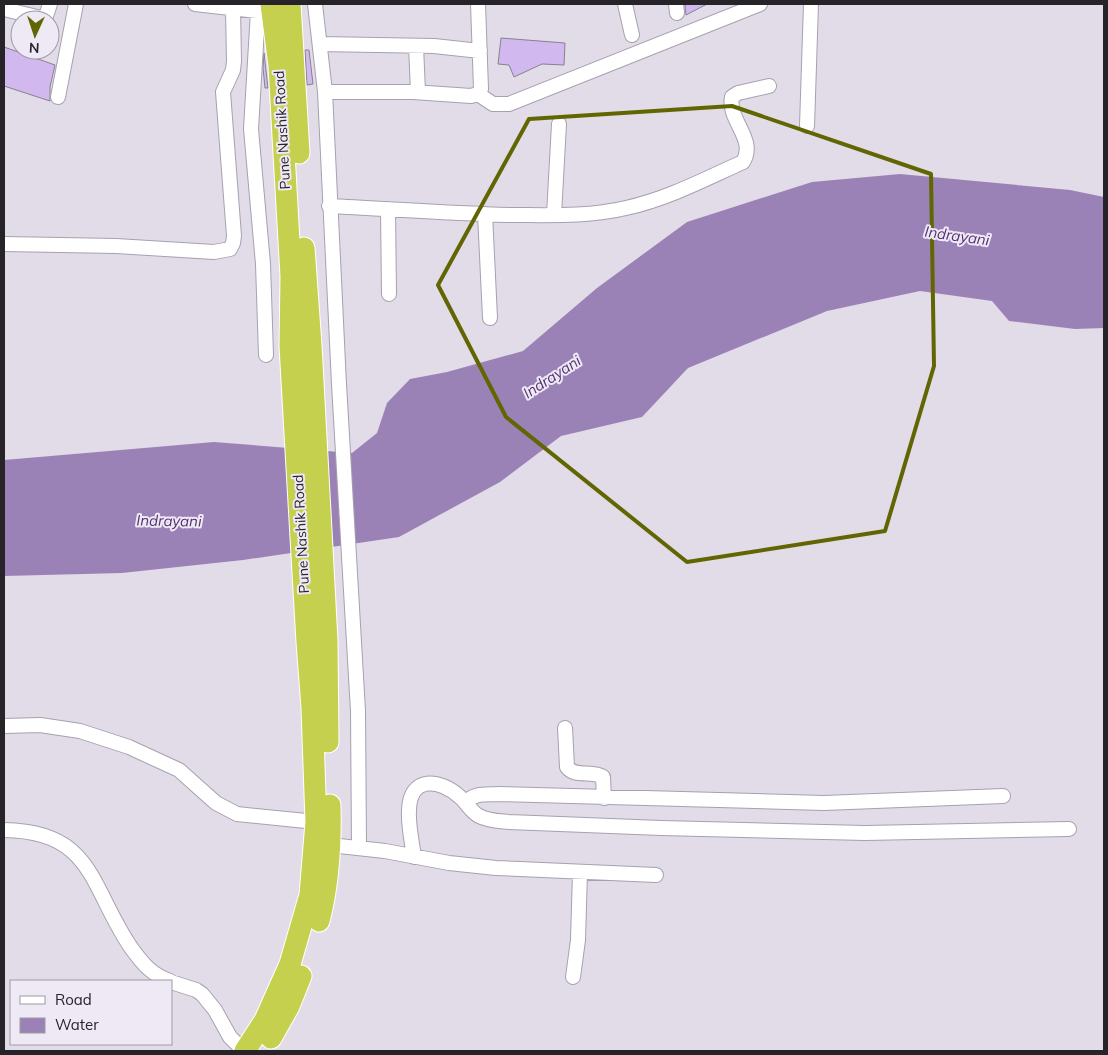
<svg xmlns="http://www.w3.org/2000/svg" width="1108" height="1055" viewBox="0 0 1108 1055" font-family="Mulish,sans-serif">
	<rect width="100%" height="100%" fill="#e2dce9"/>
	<path fill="#9b82b6" d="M 900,174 L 1070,190 L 1104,197 L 1104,328 L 1075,329 L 1009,321 L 992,301 L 920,291 L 827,311 L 688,368 L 642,417 L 561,436 L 500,482 L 399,537 L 243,560 L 122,573 L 4,576 L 4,460 L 214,442 L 352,453 L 377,433 L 387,403 L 410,379 L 447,372 L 523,351 L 597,288 L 687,222 L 812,182 Z"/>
	<path fill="#d1b8ee" stroke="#87828d" d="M 688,4 L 707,4 L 686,15 L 685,5 Z
		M 501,38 L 565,43 L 564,65 L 542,64 L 514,77 L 509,65 L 498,64 Z
		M 4,47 L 55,65 L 50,87 L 50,101 L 4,86 Z
		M 305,50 L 309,50 L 313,84 L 307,85 Z
		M 264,53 L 268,88 L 265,88 L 263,68 Z"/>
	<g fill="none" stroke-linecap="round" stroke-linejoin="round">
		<g stroke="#a7a1ad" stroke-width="16">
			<path id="minor" d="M 195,4 L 266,12
				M 315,4 L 325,92 L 339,384 L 358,711 L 359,848
				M 625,4 L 632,35
				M 676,4 L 677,13
				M 4,9 L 45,19 L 50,4
				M 258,11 L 251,129 L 263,264 L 266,355
				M 320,44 L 434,46 L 480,51
				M 416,46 L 418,92
				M 325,92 L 413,92 L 471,96 L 478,94 L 481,89 L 478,4
				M 478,94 L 493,104 L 509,104 L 760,4
				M 58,97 L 76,4
				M 807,126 L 811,4
				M 329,206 C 389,209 449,213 509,215 C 548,215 588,217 626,208 C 667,199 705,179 743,162 C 757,139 727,120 732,97 L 738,93 L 769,86
				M 388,209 L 389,294
				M 485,214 L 490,318
				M 554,215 L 559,124
				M 4,244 L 116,246 L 214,252 L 230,249 L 233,243 L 234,236 L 223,92 L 233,70 L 234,61 L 233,9
				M 4,726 L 40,725 L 80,731 L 129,747 L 179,770 L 216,803 L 237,814 L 316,822
				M 565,728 L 567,767 C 575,778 592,770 603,777 L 604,798
				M 466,803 C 473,792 488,795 499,794 L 824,803 L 1003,796
				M 4,830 C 95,831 90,889 132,949 C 143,964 152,975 170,981
				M 330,845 L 385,851 L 449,863 L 496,868 L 656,875
				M 414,857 C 412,841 408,826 409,810 C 410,776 439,778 460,797 C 467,803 471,812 479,816 C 488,821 499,821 509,822 L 661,828 L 865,833 L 1069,829
				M 573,977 L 578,940 L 580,872
				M 171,982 L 196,990 L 202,994 L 215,1010 L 230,1037 L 244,1051"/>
		</g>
		<g stroke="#fff" stroke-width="23">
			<path id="highway" d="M 290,4 L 299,153
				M 304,248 L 311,345 L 327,641 L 328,742
				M 319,921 C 329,882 331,844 330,805
				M 271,1038 L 289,1006 L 301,976
				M 245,1051 L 265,1020 L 290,964 L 310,895 L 316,822 L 312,708 L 307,642 L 290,346 L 291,276 L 279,66 L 271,4"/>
		</g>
		<use href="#minor" stroke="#fff" stroke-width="14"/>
		<use href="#highway" stroke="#c6d04f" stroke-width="21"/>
	</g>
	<path fill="none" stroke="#616603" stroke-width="4" stroke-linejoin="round" d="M 732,106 L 931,174 L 934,366 L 885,531 L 687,562 L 506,417 L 438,285 L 529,119 Z"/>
	<g text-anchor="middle" stroke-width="4" stroke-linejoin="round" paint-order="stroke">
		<g font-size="14" fill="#262429" stroke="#efe9f6">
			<text transform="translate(282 130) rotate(-93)" y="5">Pune Nashik Road</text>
			<text transform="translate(301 534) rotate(-93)" y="5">Pune Nashik Road</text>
		</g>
		<g font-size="15" font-style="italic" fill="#533172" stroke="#efe9f6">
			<text transform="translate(957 236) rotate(8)" y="5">Indrayani</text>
			<text transform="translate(552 377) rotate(-33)" y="5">Indrayani</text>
			<text transform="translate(169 521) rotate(1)" y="5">Indrayani</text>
		</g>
	</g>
	<rect width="1108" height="1055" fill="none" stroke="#262429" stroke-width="10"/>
	<rect x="10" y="980" width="162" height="65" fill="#efe9f6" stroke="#9f9aa4"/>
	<rect x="20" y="996" width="25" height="8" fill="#ffffff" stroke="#9f9aa4"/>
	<text x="55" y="1005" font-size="15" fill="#262429">Road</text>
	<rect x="20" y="1018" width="25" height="15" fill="#9b82b6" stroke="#9f9aa4"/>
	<text x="55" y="1030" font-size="15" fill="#262429">Water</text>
	<g transform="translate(35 35) rotate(183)"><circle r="24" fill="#efe9f6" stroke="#9f9aa4"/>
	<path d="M0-4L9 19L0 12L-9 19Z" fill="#616603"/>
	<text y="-8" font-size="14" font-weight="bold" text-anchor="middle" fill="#262429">N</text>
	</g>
</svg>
